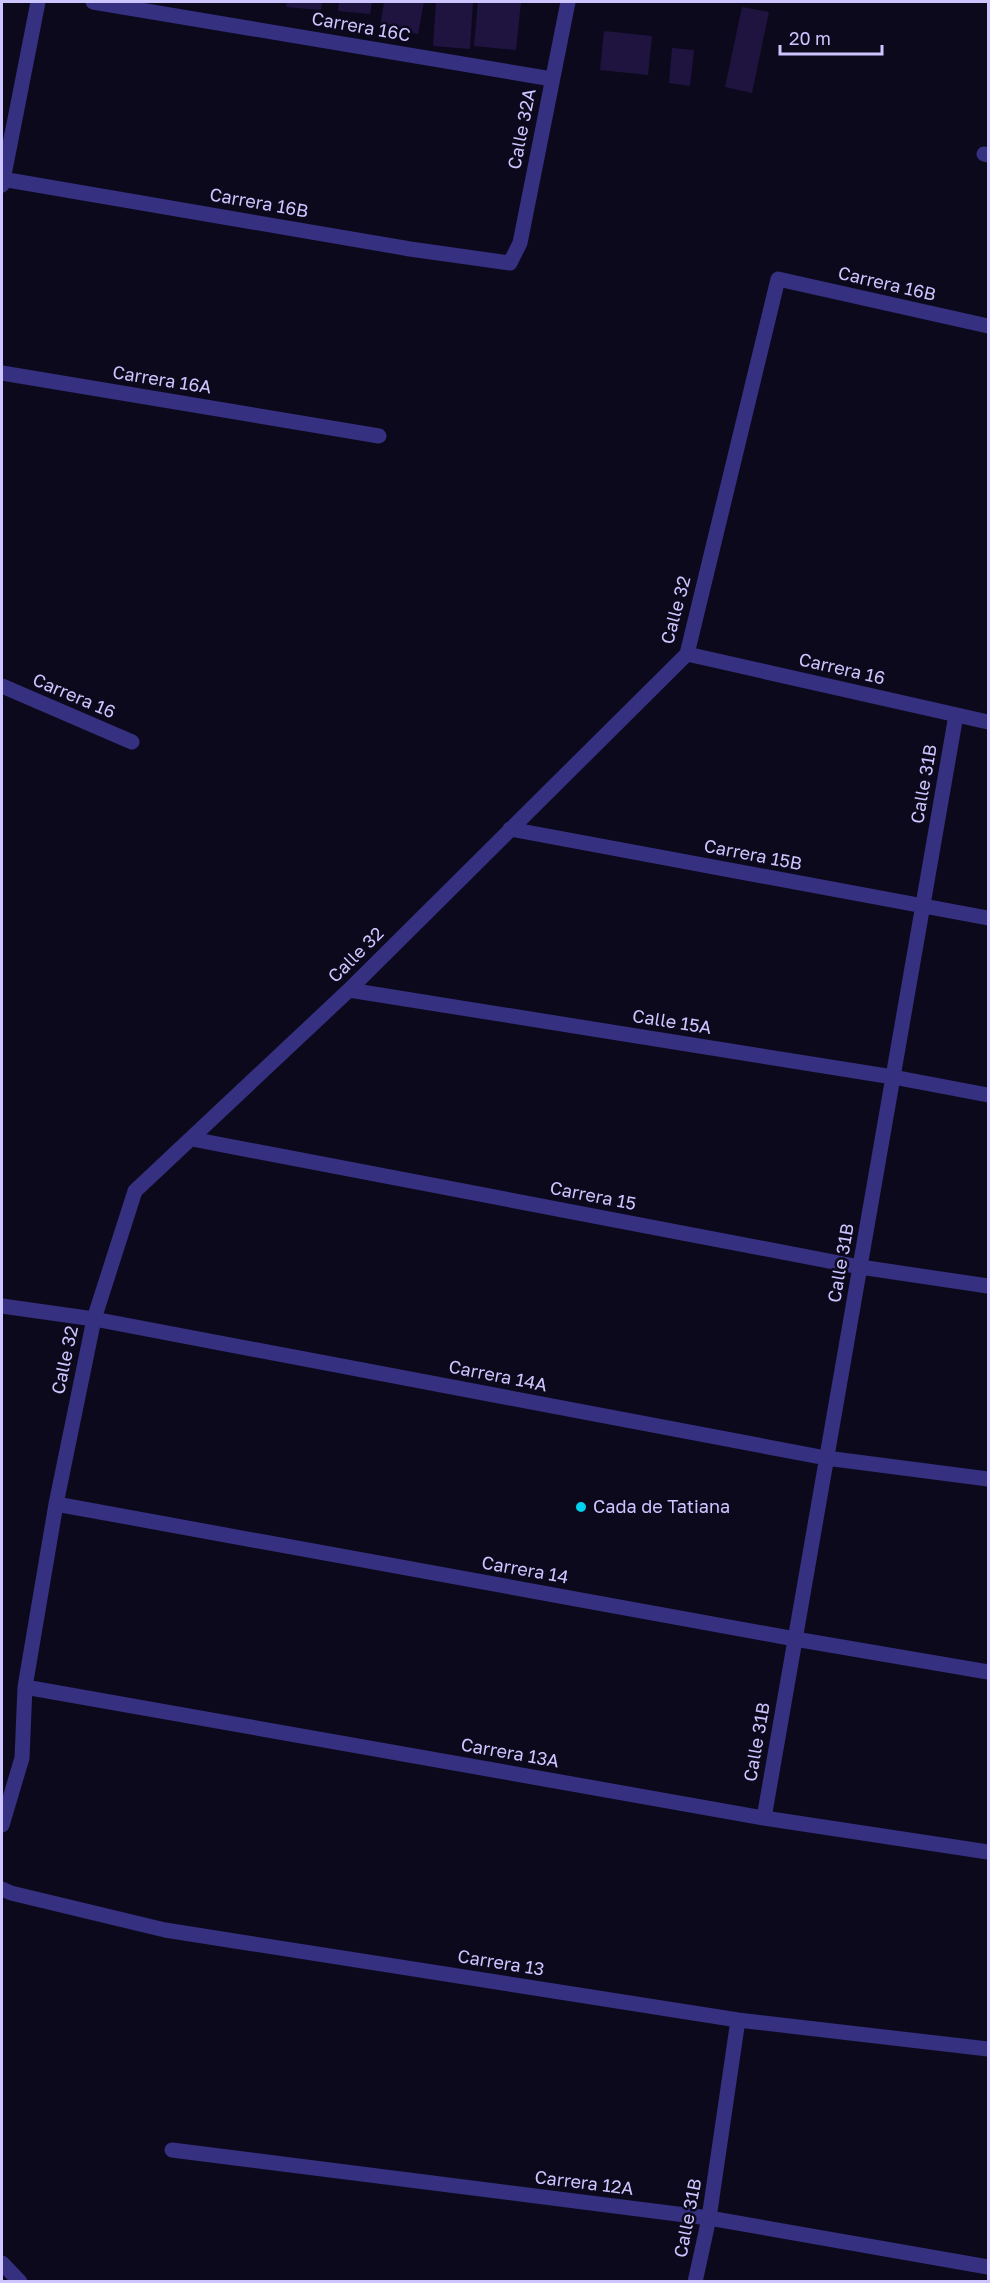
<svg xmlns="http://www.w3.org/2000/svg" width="990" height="2283" viewBox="0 0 990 2283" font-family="'Golos Text',sans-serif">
	<rect width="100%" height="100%" fill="#0d091d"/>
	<path fill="#1e143f" d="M 287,2 L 322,2 L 321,10 L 286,7 Z
		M 339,2 L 372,2 L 370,14 L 338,11 Z
		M 384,2 L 424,2 L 418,34 L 380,27 Z
		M 436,2 L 473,2 L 470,49 L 433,46 Z
		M 478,2 L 521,2 L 516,50 L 474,46 Z
		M 742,7 L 769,12 L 752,93 L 725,87 Z
		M 604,31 L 652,36 L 648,75 L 600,70 Z
		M 672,48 L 694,50 L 690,86 L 669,83 Z"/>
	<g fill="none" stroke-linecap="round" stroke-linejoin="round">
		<path stroke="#353080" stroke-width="15" d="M 93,2 L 552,79
			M 984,154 L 988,155
			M 2,179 L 410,249 L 510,263 L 520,243 L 568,2
			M 2,185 L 38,2
			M 2,373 L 379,436
			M 687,654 L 988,722
			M 2,686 L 132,742
			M 510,829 L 988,918
			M 349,990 L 893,1077 L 988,1095
			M 192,1139 L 860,1267 L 988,1286
			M 2,1306 L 94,1319 L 826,1458 L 988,1479
			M 56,1504 L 795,1639 L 988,1672
			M 25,1687 L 764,1818 L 988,1852
			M 764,1818 L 956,715
			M 2,1825 L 22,1758 L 25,1687 L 56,1504 L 94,1319 L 135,1191 L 349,990 L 687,654 L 778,279 L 988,326
			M 2,1889 L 11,1893 L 165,1930 L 738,2020 L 988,2049
			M 172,2150 L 709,2218 L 988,2267
			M 2,2263 L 20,2282
			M 695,2282 L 709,2218 L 738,2020"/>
	</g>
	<circle fill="#00d2f0" stroke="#0d091d" stroke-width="2" cx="581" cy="1507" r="6"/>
	<g text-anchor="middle" stroke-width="5" stroke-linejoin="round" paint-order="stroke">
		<g font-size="18" fill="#cdc5ff" stroke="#0d091d">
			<text transform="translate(361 27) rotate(10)" y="6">Carrera 16C</text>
			<text transform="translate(522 129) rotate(-79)" y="6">Calle 32A</text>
			<text transform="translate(259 203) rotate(10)" y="6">Carrera 16B</text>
			<text transform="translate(887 284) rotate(13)" y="6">Carrera 16B</text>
			<text transform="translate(162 380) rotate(9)" y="6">Carrera 16A</text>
			<text transform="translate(676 610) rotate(-75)" y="6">Calle 32</text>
			<text transform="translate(842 669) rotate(13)" y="6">Carrera 16</text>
			<text transform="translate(74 696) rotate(23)" y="6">Carrera 16</text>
			<text transform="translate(924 784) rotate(-80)" y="6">Calle 31B</text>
			<text transform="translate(753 855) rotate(11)" y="6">Carrera 15B</text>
			<text transform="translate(356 955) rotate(-45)" y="6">Calle 32</text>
			<text transform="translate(672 1022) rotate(9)" y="6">Calle 15A</text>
			<text transform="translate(593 1196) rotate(11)" y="6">Carrera 15</text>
			<text transform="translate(841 1263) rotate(-80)" y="6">Calle 31B</text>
			<text transform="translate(65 1360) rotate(-78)" y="6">Calle 32</text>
			<text transform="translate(498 1376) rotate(11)" y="6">Carrera 14A</text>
			<text transform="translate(525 1570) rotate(10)" y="6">Carrera 14</text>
			<text transform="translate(757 1742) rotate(-80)" y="6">Calle 31B</text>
			<text transform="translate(510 1753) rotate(10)" y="6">Carrera 13A</text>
			<text transform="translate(501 1963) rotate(9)" y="6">Carrera 13</text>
			<text transform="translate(584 2183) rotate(7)" y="6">Carrera 12A</text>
			<text transform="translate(688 2218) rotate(-79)" y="6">Calle 31B</text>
		</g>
		<g font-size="18" fill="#cdc5ff" stroke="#0d091d" text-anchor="start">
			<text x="593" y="1513">Cada de Tatiana</text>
		</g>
	</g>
	<rect width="990" height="2283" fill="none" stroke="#cdc5ff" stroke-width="6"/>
	<path d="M780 45v9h102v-9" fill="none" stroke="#cdc5ff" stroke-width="3"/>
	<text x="789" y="45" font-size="18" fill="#cdc5ff" stroke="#0d091d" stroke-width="4.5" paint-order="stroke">20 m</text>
</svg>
